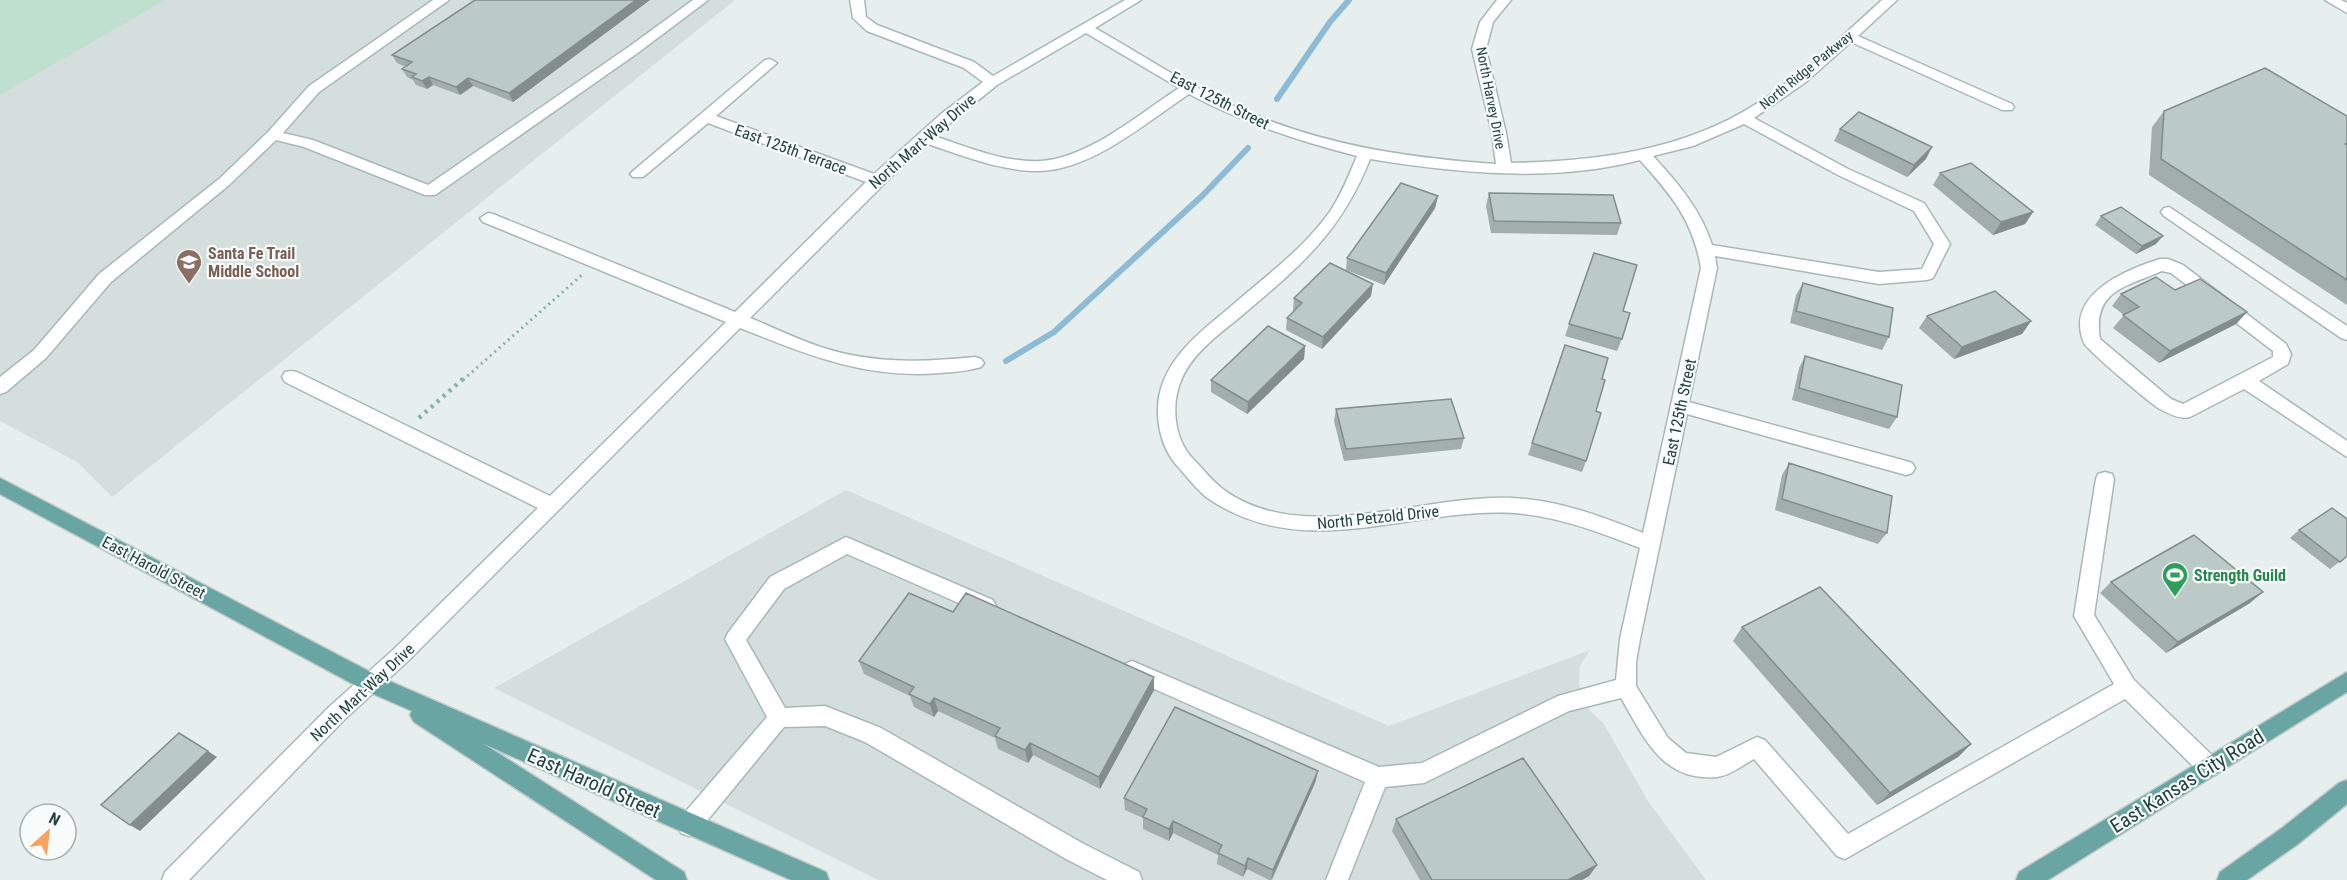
<svg xmlns="http://www.w3.org/2000/svg" width="2347" height="880" viewBox="0 0 2347 880" font-family="'Roboto Condensed',sans-serif">
	<rect width="100%" height="100%" fill="#e6efed"/>
	<path fill="#d4dfdd" d="M 0,0 L 735,0 L 112,497 L 77,462 L 0,421 Z
		M 846,490 L 1389,726 L 1590,650 L 1580,666 L 1579,682 L 1581,697 L 1592,713 L 1604,724 L 1648,801 L 1706,880 L 878,880 L 494,688 Z"/>
	<path fill="#bfe0cf" d="M 0,0 L 165,0 L 0,95 Z"/>
	<g fill="none" stroke-linecap="round" stroke-linejoin="round">
		<path stroke="#8dbad5" stroke-width="6" d="M 1277,99 L 1330,22 L 1349,0
			M 1006,361 L 1054,332 L 1203,195 L 1248,148"/>
		<g stroke="#a8b8b6" stroke-width="3">
			<path id="minor" d="M 433,0 L 449,0 L 319,92 L 283,133 L 313,140 L 428,185 L 630,46 L 693,0 L 708,0 L 639,52 L 435,195 L 425,195 L 304,147 L 276,140 L 229,185 L 111,282 L 46,358 L 6,392 L 0,394 L 0,377 L 34,350 L 99,274 L 219,179 L 268,132 L 309,86 Z
				M 850,0 L 864,0 L 866,17 L 877,25 L 974,62 L 993,76 L 1125,0 L 1141,0 L 1095,28 C 1148,58 1199,93 1255,115 C 1333,147 1412,158 1496,164 L 1492,133 L 1472,49 L 1480,22 L 1497,0 L 1511,0 L 1493,22 L 1486,49 L 1506,133 L 1511,163 C 1596,161 1683,151 1756,104 C 1803,75 1842,36 1882,0 L 1897,0 L 1858,36 L 2012,104 L 2014,107 L 2012,110 L 2002,110 L 1851,42 L 1806,82 L 1754,118 L 1848,169 L 1924,203 L 1950,244 L 1933,278 L 1927,280 L 1879,284 L 1715,256 L 1717,268 L 1689,402 L 1906,461 L 1912,463 L 1915,468 L 1912,473 L 1906,475 L 1687,414 L 1640,639 L 1636,662 L 1636,686 L 1668,738 L 1686,753 L 1716,757 L 1757,737 L 1765,740 L 1848,834 L 2114,684 L 2074,616 L 2096,479 L 2098,474 L 2105,472 L 2112,474 L 2114,479 L 2094,615 L 2134,680 L 2217,760 L 2220,767 L 2217,774 L 2209,777 L 2201,774 L 2125,699 L 1845,859 L 1837,856 L 1754,759 C 1743,765 1729,776 1717,777 C 1662,782 1644,737 1621,698 L 1569,711 L 1424,783 L 1385,787 L 1348,880 L 1326,880 L 1365,782 L 1125,676 L 1122,670 L 1125,664 L 1132,661 L 1139,664 L 1379,767 L 1422,763 L 1558,696 L 1616,680 L 1620,639 L 1640,548 C 1599,532 1558,516 1514,513 C 1411,507 1308,563 1212,501 C 1200,494 1190,480 1180,469 C 1158,447 1152,408 1164,380 C 1178,346 1210,325 1237,301 C 1270,273 1306,246 1331,210 C 1342,193 1349,175 1357,156 C 1298,141 1243,123 1189,94 C 1147,122 1093,169 1041,171 C 1001,172 962,155 925,143 L 750,318 C 775,328 801,341 827,349 C 876,364 925,362 975,357 L 981,359 L 984,363 L 981,367 C 968,371 954,372 940,373 C 865,379 808,355 740,328 L 407,662 L 344,720 L 189,880 L 162,880 L 165,872 L 330,706 L 393,650 L 538,508 L 285,382 L 282,377 L 285,372 L 291,371 L 297,372 L 550,496 L 726,322 L 483,222 L 480,218 L 488,213 L 493,214 L 735,312 L 866,182 L 708,123 L 643,177 L 633,177 L 630,174 L 633,171 L 765,60 L 770,59 L 777,63 L 716,116 L 874,174 L 941,114 L 983,82 L 964,68 L 867,31 L 853,18 ZM 1086,33 L 1179,88 C 1140,113 1089,158 1041,161 C 1004,163 968,147 934,136 L 997,85 ZM 1744,124 L 1838,175 L 1914,211 L 1934,244 L 1922,269 L 1879,272 L 1712,245 C 1701,210 1678,183 1653,156 L 1693,146 ZM 1370,159 C 1458,173 1552,183 1640,160 C 1671,195 1693,220 1701,268 L 1643,533 C 1601,516 1558,500 1512,498 C 1423,494 1302,547 1224,490 C 1213,482 1204,470 1195,461 C 1173,440 1170,403 1183,376 C 1196,349 1224,331 1246,312 C 1303,264 1342,230 1370,159 Z
				M 2325,0 L 2341,0 L 2347,3 L 2347,13 Z
				M 2169,207 L 2347,326 L 2347,340 L 2341,338 L 2164,216 L 2161,212 L 2164,208 Z
				M 2160,259 L 2168,259 L 2183,265 L 2286,344 L 2291,354 L 2288,364 L 2259,381 L 2347,441 L 2347,457 L 2244,389 L 2190,417 C 2181,420 2169,414 2160,409 C 2151,404 2087,350 2084,343 C 2064,295 2125,270 2160,259 ZM 2162,271 L 2171,273 L 2273,351 L 2273,357 L 2183,404 L 2171,399 L 2100,339 C 2092,291 2125,287 2162,271 Z
				M 846,537 L 993,600 L 996,606 L 993,612 L 986,615 L 847,554 L 784,589 L 746,640 L 785,708 L 825,706 L 881,728 L 1082,843 L 1139,872 L 1142,880 L 1107,880 L 1066,859 L 865,742 L 825,726 L 784,727 L 697,833 L 689,836 L 681,833 L 678,825 L 681,817 L 767,717 L 725,639 L 728,633 L 770,577 Z"/>
		</g>
		<g stroke="#c2caca" stroke-width="3">
			<path id="major" d="M 0,478 L 378,676 L 826,872 L 829,880 L 791,880 L 484,744 L 684,872 L 687,880 L 656,880 L 414,722 L 410,715 L 412,711 L 364,690 L 0,494 Z
				M 2347,672 L 2347,692 L 2048,880 L 2016,880 L 2019,872 Z
				M 2347,780 L 2347,804 L 2298,844 L 2247,880 L 2217,880 L 2220,872 L 2282,828 L 2339,783 Z"/>
		</g>
		<path stroke="#86b3af" stroke-width="3" stroke-dasharray="2 4" stroke-linecap="butt" d="M 463,380 L 583,274"/>
		<path stroke="#86b3af" stroke-width="4.5" stroke-dasharray="3 5" stroke-linecap="butt" d="M 419,418 L 464,378"/>
		<use href="#minor" fill="#fff" fill-rule="evenodd"/>
		<use href="#major" fill="#69a5a3" fill-rule="evenodd"/>
	</g>
	<path fill="#a1aeab" d="M 475,0 L 650,0 L 513,102 L 473,86 L 460,95 L 433,85 L 427,89 L 416,85 L 413,80 L 407,77 L 402,69 L 406,67 L 397,63 L 392,55 Z
		M 2164,111 L 2347,116 L 2347,305 L 2149,175 L 2152,127 Z
		M 1840,129 L 1926,159 L 1907,177 L 1834,141 Z
		M 1940,173 L 2033,212 L 2025,224 L 1993,235 L 1933,185 Z
		M 1489,193 L 1621,223 L 1617,235 L 1491,233 L 1486,206 Z
		M 1438,196 L 1435,208 L 1384,285 L 1346,270 L 1347,258 Z
		M 2101,216 L 2156,244 L 2136,254 L 2095,225 Z
		M 1594,253 L 1623,311 L 1622,339 L 1617,351 L 1565,336 Z
		M 1803,283 L 1889,337 L 1882,350 L 1790,323 L 1796,295 Z
		M 2175,290 L 2247,312 L 2236,324 L 2159,363 L 2113,328 L 2124,315 L 2112,306 L 2121,294 Z
		M 1371,296 L 1322,349 L 1286,330 L 1287,318 L 1294,311 L 1293,311 L 1294,298 Z
		M 1927,316 L 2031,321 L 2022,334 L 1954,359 L 1919,328 Z
		M 1305,346 L 1304,359 L 1247,414 L 1211,392 L 1211,380 Z
		M 1805,356 L 1897,417 L 1889,429 L 1792,400 L 1799,368 Z
		M 1602,379 L 1586,461 L 1582,472 L 1528,455 L 1532,443 Z
		M 1336,409 L 1464,438 L 1461,449 L 1344,461 L 1334,421 Z
		M 1789,463 L 1887,533 L 1878,544 L 1775,510 L 1782,475 Z
		M 2299,530 L 2347,556 L 2330,569 L 2290,538 Z
		M 2111,582 L 2250,603 L 2166,653 L 2100,593 Z
		M 953,612 L 1154,677 L 1154,690 L 1100,789 L 1033,755 L 1028,763 L 998,749 L 995,738 L 938,711 L 934,717 L 914,707 L 910,696 L 864,674 L 859,661 Z
		M 1742,627 L 1971,744 L 1958,757 L 1877,805 L 1733,641 Z
		M 1318,771 L 1315,783 L 1272,880 L 1269,880 L 1247,869 L 1243,877 L 1217,864 L 1218,855 L 1173,833 L 1169,841 L 1143,829 L 1143,818 L 1125,810 L 1124,798 Z
		M 1396,819 L 1597,865 L 1589,876 L 1582,880 L 1420,880 L 1392,831 Z"/>
	<path fill="#838d8b" d="M 636,0 L 650,0 L 513,102 L 509,93 Z
		M 429,77 L 433,85 L 427,89 L 422,81 Z
		M 468,78 L 473,86 L 460,95 L 456,87 Z
		M 1932,147 L 1926,159 L 1907,177 L 1914,165 Z
		M 1438,196 L 1435,208 L 1384,285 L 1386,273 Z
		M 2033,212 L 2025,224 L 1993,235 L 2001,222 Z
		M 2163,236 L 2156,244 L 2136,254 L 2142,246 Z
		M 1373,284 L 1371,296 L 1322,349 L 1323,337 Z
		M 2247,312 L 2236,324 L 2159,363 L 2170,351 Z
		M 2031,321 L 2022,334 L 1954,359 L 1962,347 Z
		M 1305,346 L 1304,359 L 1247,414 L 1248,402 Z
		M 2263,592 L 2250,603 L 2166,653 L 2178,642 Z
		M 1154,677 L 1154,690 L 1100,789 L 1099,777 Z
		M 934,698 L 938,711 L 934,717 L 930,704 Z
		M 1030,743 L 1033,755 L 1028,763 L 1025,750 Z
		M 1971,744 L 1958,757 L 1877,805 L 1890,793 Z
		M 208,751 L 217,757 L 140,831 L 130,825 Z
		M 1318,771 L 1315,783 L 1271,880 L 1273,870 Z
		M 1173,821 L 1173,833 L 1169,841 L 1169,829 Z
		M 1248,858 L 1247,869 L 1243,877 L 1245,866 Z
		M 1597,865 L 1589,876 L 1582,880 L 1568,880 Z"/>
	<path fill="#bbcac7" stroke="#838d8b" stroke-width="1.5" d="M 475,0 L 636,0 L 509,93 L 468,78 L 456,87 L 429,77 L 422,81 L 412,77 L 416,74 L 402,69 L 412,62 L 392,55 Z
		M 2265,68 L 2347,116 L 2347,143 L 2345,144 L 2347,145 L 2347,280 L 2161,159 L 2164,111 Z
		M 1859,112 L 1932,147 L 1914,165 L 1840,129 Z
		M 1971,163 L 2033,212 L 2001,222 L 1940,173 Z
		M 1401,183 L 1438,196 L 1386,273 L 1347,258 Z
		M 1489,193 L 1613,195 L 1621,223 L 1494,221 Z
		M 2121,207 L 2163,236 L 2142,246 L 2101,216 Z
		M 1594,253 L 1637,265 L 1623,311 L 1630,313 L 1622,339 L 1569,324 Z
		M 1330,263 L 1373,284 L 1323,337 L 1287,318 L 1302,303 L 1294,298 Z
		M 2156,277 L 2175,290 L 2200,279 L 2247,312 L 2170,351 L 2123,315 L 2139,307 L 2121,294 Z
		M 1803,283 L 1893,308 L 1889,337 L 1796,311 Z
		M 1995,291 L 2031,321 L 1962,347 L 1927,316 Z
		M 1268,326 L 1305,346 L 1248,402 L 1211,380 Z
		M 1565,345 L 1608,358 L 1602,379 L 1605,380 L 1596,411 L 1601,413 L 1586,461 L 1532,443 Z
		M 1805,356 L 1902,385 L 1897,417 L 1799,388 Z
		M 1451,399 L 1464,438 L 1346,449 L 1336,409 Z
		M 1789,463 L 1892,496 L 1887,533 L 1782,499 Z
		M 2332,508 L 2347,519 L 2347,556 L 2340,562 L 2299,530 Z
		M 2194,535 L 2263,592 L 2178,642 L 2111,582 Z
		M 1820,587 L 1971,744 L 1890,793 L 1742,627 Z
		M 909,593 L 953,612 L 966,593 L 1154,677 L 1099,777 L 1030,743 L 1025,750 L 995,736 L 1000,728 L 934,698 L 930,704 L 909,694 L 914,687 L 859,661 Z
		M 1175,707 L 1318,771 L 1273,870 L 1248,858 L 1245,866 L 1218,853 L 1222,845 L 1173,821 L 1169,829 L 1143,817 L 1147,809 L 1124,798 Z
		M 179,733 L 208,751 L 130,825 L 101,805 Z
		M 1523,758 L 1597,865 L 1568,880 L 1432,880 L 1396,819 Z"/>
	<defs>
		<g id="school-pin" transform="scale(1.35)"><path d="M0 17L-7.5 6A9.5 9.5 0 1 1 7.5 6Z" fill="#8d6e63" stroke="#f7fbfa"/><path d="M0-5L7-2L0 1L-7-2ZM-4 1L0 2.5L4 1V4Q0 6-4 4Z" fill="#fff"/></g>
		<g id="stadium-pin" transform="scale(1.35)"><path d="M0 17L-7.5 6A9.5 9.5 0 1 1 7.5 6Z" fill="#2e9e5b" stroke="#f7fbfa"/><path d="M0-5a6.5 5 0 1 0 0 10a6.5 5 0 1 0 0-10ZM-3.5-1.8h7v3.6h-7Z" fill="#fff"/></g>
	</defs>
	<g fill-rule="evenodd">
		<use href="#school-pin" x="189" y="262"/>
		<use href="#stadium-pin" x="2175" y="575"/>
	</g>
	<g text-anchor="middle" stroke-width="4.5" stroke-linejoin="round" paint-order="stroke">
		<g font-size="14" fill="#244241" stroke="#f7fbfa">
			<text transform="translate(1806 70) rotate(-39)" y="5">North Ridge Parkway</text>
			<text transform="translate(1491 98) rotate(79)" y="5">North Harvey Drive</text>
		</g>
		<g font-size="16" fill="#244241" stroke="#f7fbfa">
			<text transform="translate(1220 100) rotate(27)" y="6">East 125th Street</text>
			<text transform="translate(922 141) rotate(-41)" y="6">North Mart-Way Drive</text>
			<text transform="translate(791 149) rotate(20)" y="6">East 125th Terrace</text>
			<text transform="translate(1679 412) rotate(-78)" y="6">East 125th Street</text>
			<text transform="translate(1378 517) rotate(-6)" y="6">North Petzold Drive</text>
			<text transform="translate(154 567) rotate(28)" y="6">East Harold Street</text>
			<text transform="translate(362 692) rotate(-43)" y="6">North Mart-Way Drive</text>
		</g>
		<g font-size="16" font-weight="bold" fill="#785e54" stroke="#f7fbfa" text-anchor="start">
			<text x="208" y="259">Santa Fe Trail<tspan x="208" dy="18">Middle School</tspan></text>
		</g>
		<g font-size="16" font-weight="bold" fill="#27864d" stroke="#f7fbfa" text-anchor="start">
			<text x="2194" y="581">Strength Guild</text>
		</g>
		<g font-size="20" fill="#244241" stroke="#f7fbfa">
			<text transform="translate(2187 781) rotate(-32)" y="7">East Kansas City Road</text>
			<text transform="translate(594 783) rotate(24)" y="7">East Harold Street</text>
		</g>
	</g>
	<g transform="translate(48 832) rotate(27)"><circle r="28" fill="#f7fbfa" stroke="#a3b1b0" stroke-width="1.5"/>
	<path d="M0-4.5L10 22L0 15L-10 22Z" fill="#f5a35e"/>
	<text y="-9" font-size="16" font-weight="bold" text-anchor="middle" fill="#244241">N</text>
	</g>
</svg>
